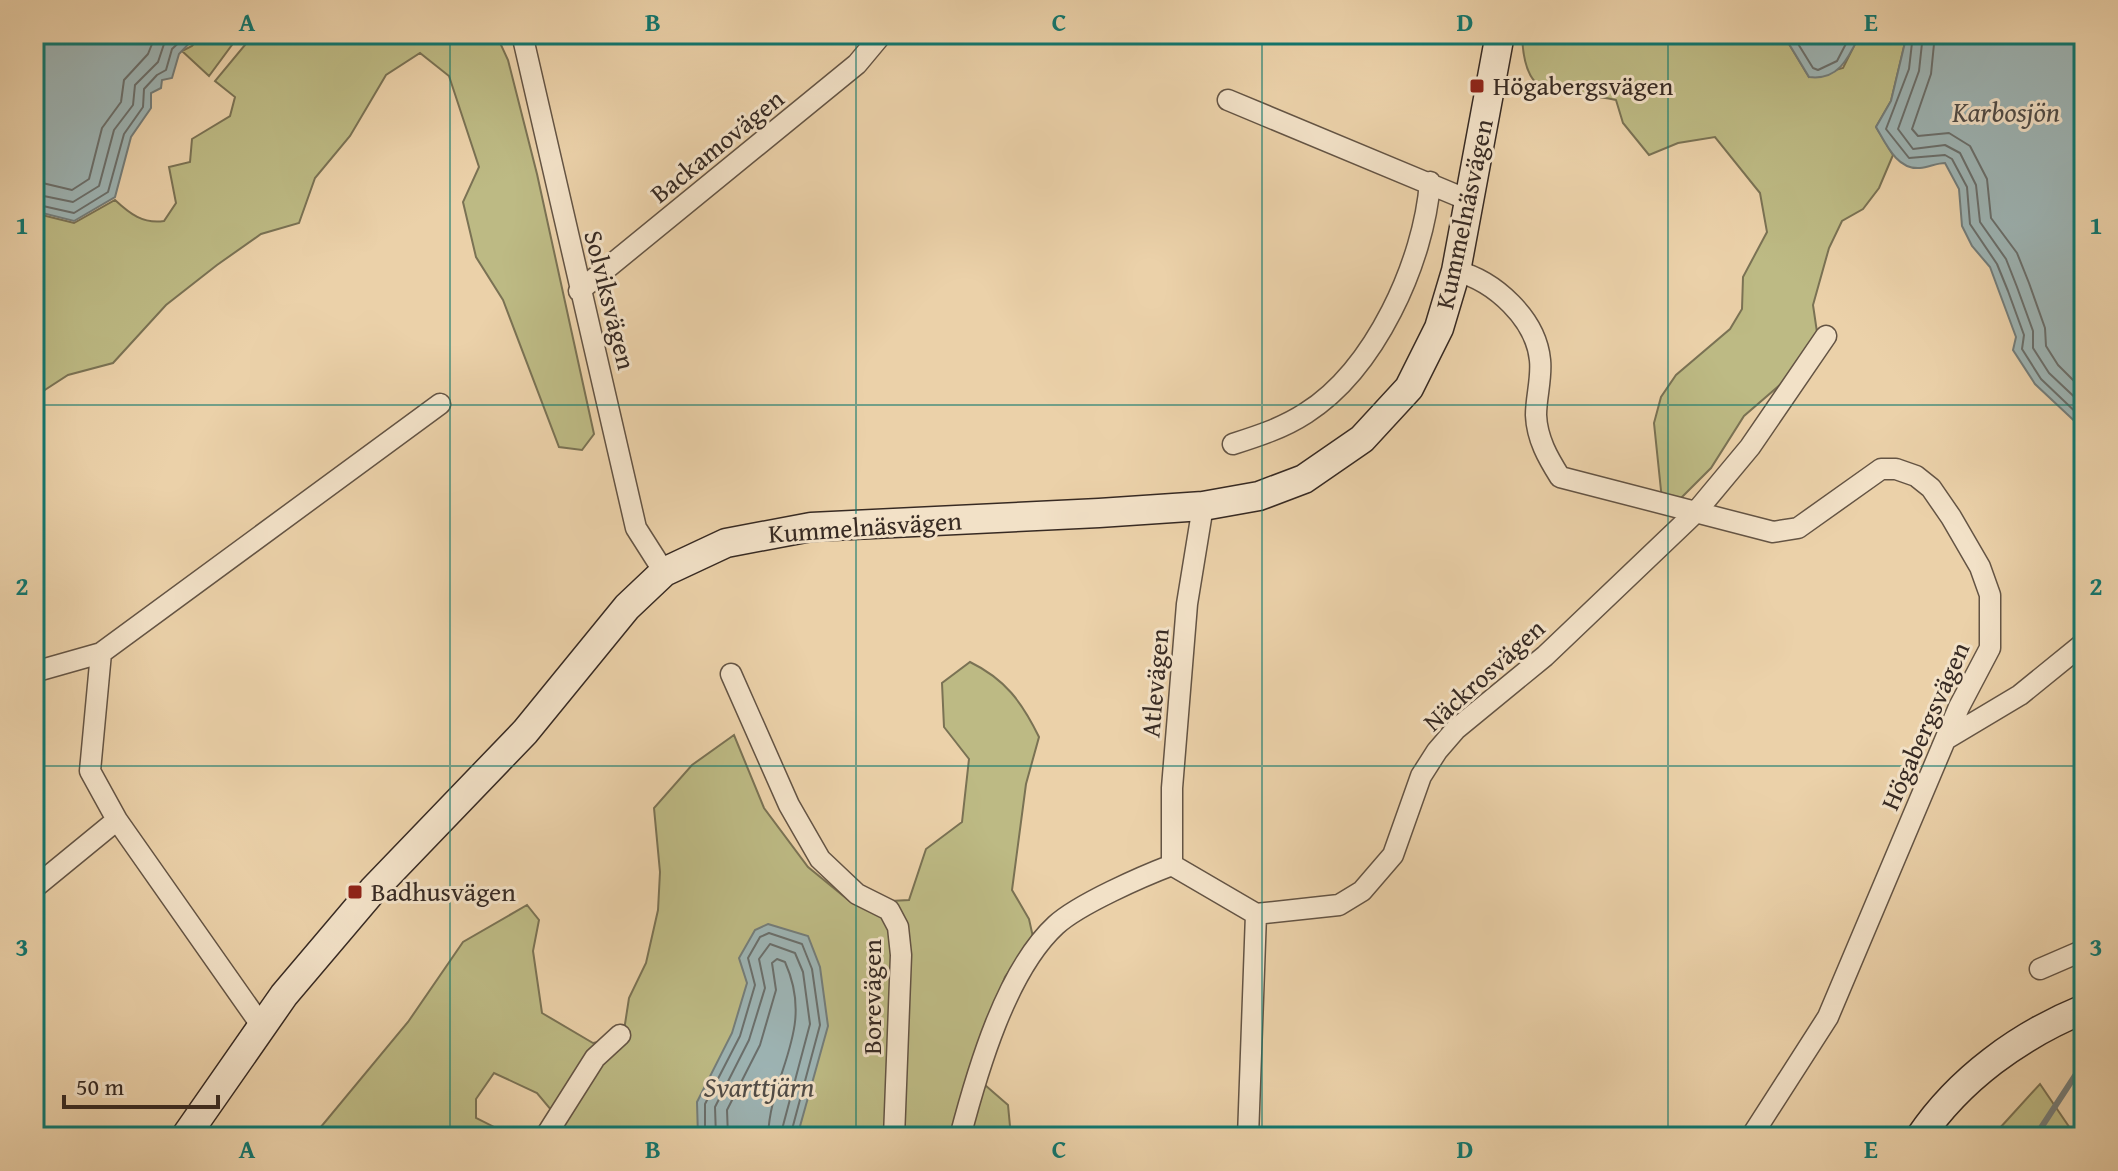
<svg xmlns="http://www.w3.org/2000/svg" width="2118" height="1171" viewBox="0 0 2118 1171" font-family="'Gentium Book Plus',serif">
	<rect width="100%" height="100%" fill="#ebd1a9"/>
	<filter id="stains"><feTurbulence type="fractalNoise" baseFrequency=".0025" numOctaves="4"/><feColorMatrix values="0 0 0 0 .2 0 0 0 0 .09 0 0 0 0 .02 0 0 0 .5 -.17"/></filter>
	<radialGradient id="worn" r=".72"><stop offset=".6" stop-color="#630" stop-opacity="0"/><stop offset="1" stop-color="#630" stop-opacity=".3"/></radialGradient>
	<path fill="#bdba84" stroke="#7a7254" stroke-width="2" d="M 202,34 L 240,34 L 209,76 L 182,51 L 192,46 Z
		M 254,34 L 496,34 L 508,60 L 537,174 L 594,434 L 582,450 L 559,447 L 503,300 L 476,257 L 463,202 L 479,167 L 449,76 L 420,53 L 386,75 L 350,136 L 315,178 L 299,223 L 261,234 L 217,265 L 166,305 L 113,363 L 68,375 L 34,397 L 34,213 L 74,223 L 115,200 C 130,214 143,224 164,221 L 176,203 L 169,167 L 190,162 L 192,139 L 230,116 L 235,97 L 215,81 Z
		M 1522,34 L 1783,34 L 1809,77 L 1843,68 L 1860,34 L 1907,34 L 1891,101 L 1876,127 L 1893,155 L 1879,188 L 1863,209 L 1842,221 L 1829,248 L 1813,305 L 1817,332 L 1788,378 L 1744,416 L 1711,468 L 1680,499 L 1662,500 L 1654,423 L 1661,397 L 1676,375 L 1730,329 L 1742,309 L 1743,277 L 1767,232 L 1760,193 L 1715,137 L 1678,143 L 1649,155 L 1623,123 L 1616,100 C 1560,88 1524,109 1522,34 Z
		M 970,662 C 1005,679 1022,702 1039,737 L 1026,784 L 1012,890 L 1029,919 L 1033,937 L 1005,977 L 970,1072 L 1008,1105 L 1011,1137 L 567,1137 L 568,1130 L 537,1093 L 494,1073 L 476,1099 L 476,1118 L 514,1137 L 328,1137 L 320,1128 L 408,1022 L 463,942 L 527,905 L 539,920 L 533,951 L 542,1013 L 593,1043 L 623,1037 L 629,998 L 646,963 L 658,910 L 660,872 L 654,808 L 692,765 L 734,735 L 764,808 L 808,867 L 852,903 L 909,900 L 926,849 L 962,822 L 969,759 L 944,727 L 942,683 Z
		M 2040,1084 L 2076,1137 L 1993,1137 L 1999,1129 Z"/>
	<path fill="#9db4b4" stroke="#747d7a" stroke-width="2" d="M 34,34 L 198,34 L 179,54 L 172,78 L 162,80 L 161,88 L 151,93 L 151,108 L 131,137 L 115,197 L 74,221 L 34,211 Z
		M 1783,34 L 1860,34 C 1849,57 1839,81 1809,77 Z
		M 1907,34 L 2084,34 L 2084,430 L 2035,384 L 2013,350 L 2016,337 L 2000,294 L 1990,267 L 1972,246 L 1962,226 L 1959,189 L 1945,163 C 1937,163 1929,167 1920,168 C 1897,170 1886,144 1876,127 L 1891,101 Z
		M 768,924 L 808,936 L 820,967 L 828,1026 L 797,1137 L 698,1137 L 697,1102 L 732,1033 L 747,983 L 739,958 L 755,930 Z"/>
	<g fill="none" stroke-linecap="round" stroke-linejoin="round">
		<path stroke="#6a6f6c" stroke-width="2" d="M 1792,34 L 1813,68 L 1818,70 L 1837,61 L 1851,34
			M 1913,34 L 1909,69 L 1886,129 L 1909,158 L 1945,155 L 1952,159 L 1967,187 L 1970,224 L 1997,264 L 2008,291 L 2024,335 L 2022,349 L 2041,379 L 2084,420
			M 1923,34 L 1919,71 L 1898,129 L 1913,149 L 1945,145 L 1960,153 L 1976,185 L 1980,222 L 2006,259 L 2017,287 L 2033,331 L 2033,348 L 2049,373 L 2084,406
			M 1935,34 L 1931,74 L 1912,129 L 1918,136 L 1949,133 L 1970,146 L 1987,179 L 1991,218 L 2017,253 L 2029,283 L 2045,328 L 2046,346 L 2058,365 L 2084,391
			M 34,181 L 72,190 L 89,179 L 102,128 L 121,102 L 124,80 L 148,54 L 156,34
			M 34,194 L 73,202 L 99,186 L 114,130 L 133,105 L 135,85 L 158,62 L 164,44 L 174,34
			M 34,204 L 74,213 L 108,192 L 124,134 L 143,107 L 144,89 L 157,75 L 166,70 L 172,49 L 188,34
			M 705,1137 L 705,1104 L 740,1036 L 755,985 L 748,958 L 760,937 L 769,933 L 802,944 L 812,969 L 820,1025 L 790,1137
			M 716,1137 L 715,1107 L 749,1040 L 765,988 L 759,959 L 770,944 L 795,953 L 803,972 L 810,1024 L 780,1137
			M 728,1137 L 727,1110 L 760,1045 L 776,990 L 772,963 L 777,959 L 785,962 C 816,1031 770,1072 768,1137"/>
		<path stroke="#747d7a" stroke-width="6" d="M 2035,1137 L 2084,1062"/>
		<g stroke="#645444" stroke-width="23">
			<path id="street" d="M 522,34 L 636,528 L 664,572
				M 1228,100 L 1468,200
				M 1456,271 C 1495,281 1536,319 1540,360 C 1542,378 1536,397 1536,415 C 1537,439 1548,458 1560,477 L 1773,532 L 1798,528 L 1881,469 L 1896,469 L 1916,476 L 1931,488 L 1951,517 L 1980,567 L 1990,595 L 1990,648 L 1959,707 L 1828,1017 L 1751,1137
				M 579,291 L 857,64 L 882,34
				M 1233,444 C 1258,436 1283,428 1306,413 C 1375,369 1424,262 1430,182
				M 34,672 L 101,653
				M 731,674 L 789,805 L 820,859 L 857,894 L 889,910 L 898,927 L 901,955 L 894,1137
				M 1948,738 L 2020,695 L 2084,643
				M 1172,865 L 1172,788 L 1187,604 L 1203,506
				M 34,888 L 117,820
				M 2040,969 L 2084,950
				M 261,1025 L 117,820 L 90,771 L 101,653 L 440,404
				M 545,1137 L 595,1058 L 620,1035
				M 960,1137 C 977,1072 1006,971 1056,925 C 1079,904 1143,876 1172,865 L 1256,914 L 1339,905 L 1362,891 L 1393,855 L 1421,776 L 1437,751 L 1456,729 L 1545,656 L 1695,513 L 1750,447 L 1826,336
				M 1248,1137 L 1256,914"/>
		</g>
		<g stroke="#372a23" stroke-width="31">
			<path id="secondary" d="M 185,1137 L 284,995 L 373,890 L 525,732 L 627,607 L 664,572 L 726,543 L 811,527 L 1099,513 L 1203,506 L 1259,496 L 1304,479 L 1362,439 L 1409,388 L 1439,328 L 1456,271 L 1500,34
				M 1920,1137 C 1959,1079 2020,1035 2084,1009"/>
		</g>
		<use href="#street" stroke="#f2e1c7" stroke-width="20"/>
		<use href="#secondary" stroke="#f2e1c7" stroke-width="28"/>
	</g>
	<path fill="none" stroke="#0f766e" stroke-width="2" stroke-opacity="0.55" d="M 450,34 L 450,1137M 856,34 L 856,1137M 1262,34 L 1262,1137M 1668,34 L 1668,1137M 34,405 L 2084,405M 34,766 L 2084,766"/>
	<g fill="#8f2418" stroke="#f2e1c7" stroke-width="3">
		<rect x="1469" y="78" width="16" height="16" rx="4"/>
		<rect x="347" y="884" width="16" height="16" rx="4"/>
	</g>
	<g text-anchor="middle" stroke-width="6" stroke-linejoin="round" paint-order="stroke">
		<g font-size="26" fill="#372a23" stroke="#f2e1c7" text-anchor="start">
			<text x="1493" y="95">Högabergsvägen</text>
			<text x="371" y="901">Badhusvägen</text>
		</g>
		<g font-size="26" fill="#372a23" stroke="#f2e1c7">
			<text transform="translate(717 146) rotate(-39)" y="9">Backamovägen</text>
			<text transform="translate(1464 214) rotate(-78)" y="9">Kummelnäsvägen</text>
			<text transform="translate(610 300) rotate(76)" y="9">Solviksvägen</text>
			<text transform="translate(865 527) rotate(-4)" y="9">Kummelnäsvägen</text>
			<text transform="translate(1484 675) rotate(-42)" y="9">Näckrosvägen</text>
			<text transform="translate(1155 683) rotate(-85)" y="9">Atlevägen</text>
			<text transform="translate(1925 726) rotate(-66)" y="9">Högabergsvägen</text>
			<text transform="translate(872 997) rotate(-90)" y="9">Borevägen</text>
		</g>
		<g font-size="28" font-style="italic" fill="#504c47" stroke="#f2e1c7">
			<text x="2006" y="122">Karbosjön</text>
			<text x="759" y="1097">Svarttjärn</text>
		</g>
	</g>
	<rect width="2118" height="1171" fill="none" stroke="#ebd1a9" stroke-width="88"/>
	<path d="M64 1095v12h154v-12" fill="none" stroke="#372a23" stroke-width="4"/>
	<text x="76" y="1095" font-size="24" fill="#372a23" stroke="#f2e1c7" stroke-width="6" paint-order="stroke">50 m</text>
	<rect x="44" y="44" width="2030" height="1083" fill="none" stroke="#0f766e" stroke-width="3"/>
	<g font-size="26" text-anchor="middle" font-weight="bold" fill="#0f766e">
		<text x="247" y="31">A</text>
		<text x="653" y="31">B</text>
		<text x="1059" y="31">C</text>
		<text x="1465" y="31">D</text>
		<text x="1871" y="31">E</text>
		<text x="22" y="234">1</text>
		<text x="2096" y="234">1</text>
		<text x="22" y="595">2</text>
		<text x="2096" y="595">2</text>
		<text x="22" y="956">3</text>
		<text x="2096" y="956">3</text>
		<text x="247" y="1158">A</text>
		<text x="653" y="1158">B</text>
		<text x="1059" y="1158">C</text>
		<text x="1465" y="1158">D</text>
		<text x="1871" y="1158">E</text>
	</g>
	<rect width="100%" height="100%" filter="url(#stains)"/>
	<rect width="100%" height="100%" fill="url(#worn)"/>
</svg>
